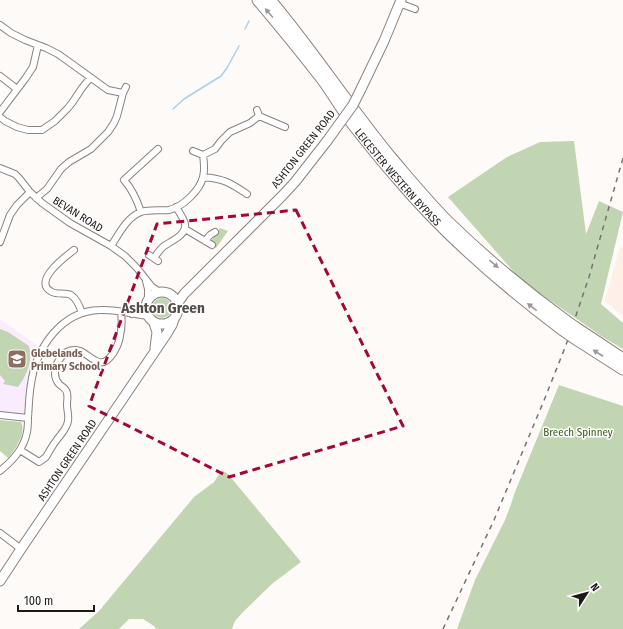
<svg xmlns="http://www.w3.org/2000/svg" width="623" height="629" viewBox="0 0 623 629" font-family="'Fira Sans Condensed',sans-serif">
	<rect width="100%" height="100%" fill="#fefaf8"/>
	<path fill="#feefe9" d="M 620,247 L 623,248 L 623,316 L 605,301 Z"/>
	<path fill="#faebfe" d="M 0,319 L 39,347 L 31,370 L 25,415 L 0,413 Z"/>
	<path fill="#c1d5b3" d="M 574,141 L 586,234 L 599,201 L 623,212 L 601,304 L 623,323 L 623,349 L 601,336 L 521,280 L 448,197 L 507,157 L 540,142 Z
		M 220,228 L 228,231 L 216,248 L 209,244 Z
		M152 308a10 10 0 1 1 20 0a10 10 0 1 1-20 0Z
		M 0,329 L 8,332 L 29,346 C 33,361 27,375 18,387 L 3,384 L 5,381 L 0,375 Z
		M 559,385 L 623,406 L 623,629 L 457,629 L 475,580 L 505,520 L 510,507 L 515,492 Z
		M 0,420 L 21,422 C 27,433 15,450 8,458 L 0,451 Z
		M 222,470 L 228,474 L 301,562 L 273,583 L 243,612 L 235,621 L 232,629 L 156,629 L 154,626 L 143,619 L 129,619 L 119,629 L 79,629 L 99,611 L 194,497 L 214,482 Z"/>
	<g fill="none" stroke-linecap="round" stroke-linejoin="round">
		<path stroke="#a6d0f2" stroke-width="1.5" d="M 245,29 L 249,21
			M 173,109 L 184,99 L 221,76 L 227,68 L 239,46"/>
		<g stroke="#8b827e" stroke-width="8">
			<path id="street" d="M 399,3 L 415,9
				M 0,25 L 11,33 L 25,40 L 46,48 L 58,54 L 72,64 L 101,85 L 108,90 L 123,93
				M 0,76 L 17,89
				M 0,112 L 25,79 L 33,67 L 38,45
				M 259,116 L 285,127
				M 0,117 L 5,121 L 17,127 L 28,130 L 42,130 L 55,121 L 67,109 L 72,103 L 82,88 L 90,78
				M 193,151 L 203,155
				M 0,168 L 15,174 L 19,178 L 30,192 L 42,203 L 70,223 L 111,246 L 125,256 L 137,268 L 152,287 L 160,292
				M 203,177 C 224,179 229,182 247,194
				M 36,198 L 47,189 L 61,169 L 69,162 L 91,149 L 108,132 L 114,123 L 117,116 L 123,93 L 126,87
				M 141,212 C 137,200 132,189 124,180 L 158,149
				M 185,229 L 212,245
				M 205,241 L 210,235 L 215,232
				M 0,242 L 10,215 L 17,205 L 30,192
				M 111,246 C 119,234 127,217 141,212 C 150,209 160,211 169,210 C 183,207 200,190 203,177 C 205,170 204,162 203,155 L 215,149 L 221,141 L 230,132 L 250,123 L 259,116 L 257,110
				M 74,250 C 66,256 31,282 52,292 C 58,295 65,292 71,295 C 77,299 80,307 82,313
				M 149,255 L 158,261
				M 154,258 C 157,254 160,249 164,246 C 171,241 187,235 185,224 C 184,219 179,212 176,207
				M 146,281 L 148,289 L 148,299
				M 132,314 L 146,306
				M 0,415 L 28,418
				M 20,450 L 39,462 L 42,460 L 46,457 C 49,452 52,446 56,441 C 60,435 67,429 68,421 C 69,415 67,410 67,405 C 67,401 68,397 67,393 C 66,388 62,387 59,384 C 52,376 55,364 62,356 C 63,354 66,352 69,351 C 82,346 88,359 99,362 C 110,365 119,344 120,336 C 122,328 122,320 121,312
				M 0,471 C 12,461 24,449 27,432 C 28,427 28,422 28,417 C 29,406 29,395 31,384 C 36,348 61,311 100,310 C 116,309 132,314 148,316
				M 0,533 L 21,549"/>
		</g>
		<g stroke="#8b827e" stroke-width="11">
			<path id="secondary" d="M 361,89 L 384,41 L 401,0
				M146 308a16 16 0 1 1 32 0a16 16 0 1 1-32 0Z
				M 177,304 L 184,294 L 282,196 L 295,182 L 327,141
				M 154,323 L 157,332 L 155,348
				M 0,581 L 21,549 L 166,335 L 172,325 L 174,319"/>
		</g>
		<g stroke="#8b827e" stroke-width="13">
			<g id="highway">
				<path id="s1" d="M 258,0 C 280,26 302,53 323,80 C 333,94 342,109 352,123 C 367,142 382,161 398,179 C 446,236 503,285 563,330"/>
				<path d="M 270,0 C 313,51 349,107 392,159 C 410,180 428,202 448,222 C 485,258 525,291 566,321"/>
				<path d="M 576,328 L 623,359"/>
				<path d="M 573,337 L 623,369"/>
			</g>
		</g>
		<use href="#street" stroke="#fff" stroke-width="6"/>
		<use href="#secondary" stroke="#fff" stroke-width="9"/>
		<use href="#highway" stroke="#fff" stroke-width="11"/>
		<path stroke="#767270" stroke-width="1.5" stroke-dasharray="5 5" stroke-linecap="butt" d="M 443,629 L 494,520 L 545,398 L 566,345 L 589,277 L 623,158"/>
		<g stroke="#8b827e" stroke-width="11" stroke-linecap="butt">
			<path id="secondary-bridge" d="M 327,141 L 353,105 L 361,89"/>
		</g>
		<g stroke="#8b827e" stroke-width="13" stroke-linecap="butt">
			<path id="highway-bridge" d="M 566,321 L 576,328
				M 563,330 L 573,337"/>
		</g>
		<use href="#secondary-bridge" stroke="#fff" stroke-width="9"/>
		<use href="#highway-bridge" stroke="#fff" stroke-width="11"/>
	</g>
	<defs><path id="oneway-solid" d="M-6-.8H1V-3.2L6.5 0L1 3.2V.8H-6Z"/></defs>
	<g fill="#9a9898">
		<use href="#oneway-solid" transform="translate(269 13) rotate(-130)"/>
		<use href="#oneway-solid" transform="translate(494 264) rotate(40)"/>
		<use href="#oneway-solid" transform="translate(532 307) rotate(-142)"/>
		<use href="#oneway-solid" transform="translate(598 353) rotate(-147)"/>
	</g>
	<path fill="none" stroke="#a40737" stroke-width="3" stroke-dasharray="8 5" stroke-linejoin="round" d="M 296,210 L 403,426 L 229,477 L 89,406 L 157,224 Z"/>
	<defs>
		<g id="school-square" transform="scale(1)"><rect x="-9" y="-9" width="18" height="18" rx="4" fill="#8d6e63" stroke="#fff"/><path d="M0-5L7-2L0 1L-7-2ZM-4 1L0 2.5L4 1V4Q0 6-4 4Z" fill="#fff"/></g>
	</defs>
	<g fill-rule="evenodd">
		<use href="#school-square" x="17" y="359"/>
	</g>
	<g text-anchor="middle" stroke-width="3" stroke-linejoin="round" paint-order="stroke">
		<g font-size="11" fill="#1e1a19" stroke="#fff">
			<text transform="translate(303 149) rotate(-52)" y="4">ASHTON GREEN ROAD</text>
			<text dy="4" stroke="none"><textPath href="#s1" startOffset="226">LEICESTER WESTERN BYPASS</textPath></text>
			<text transform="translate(78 214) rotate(32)" y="4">BEVAN ROAD</text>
			<text transform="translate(67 460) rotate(-56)" y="4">ASHTON GREEN ROAD</text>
		</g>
		<g font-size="11" font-weight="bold" fill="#785e54" stroke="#fff" text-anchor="start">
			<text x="31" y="357">Glebelands<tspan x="31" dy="13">Primary School</tspan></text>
		</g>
		<g font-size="11" fill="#3b591c" stroke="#fff">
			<text x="578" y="436">Breech Spinney</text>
		</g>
		<g font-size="15" font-weight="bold" fill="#554d49" stroke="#fff">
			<text x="163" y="313">Ashton Green</text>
		</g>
	</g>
	<g transform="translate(587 593) rotate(54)" stroke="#ffffff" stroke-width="3" paint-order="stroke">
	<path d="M0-3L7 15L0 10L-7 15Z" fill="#1e1a19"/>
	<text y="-6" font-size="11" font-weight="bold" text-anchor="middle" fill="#1e1a19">N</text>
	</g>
	<path d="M18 605v6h76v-6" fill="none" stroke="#1e1a19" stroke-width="2"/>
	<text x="24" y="605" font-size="12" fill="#1e1a19" stroke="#ffffff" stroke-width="3" paint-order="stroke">100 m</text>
</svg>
